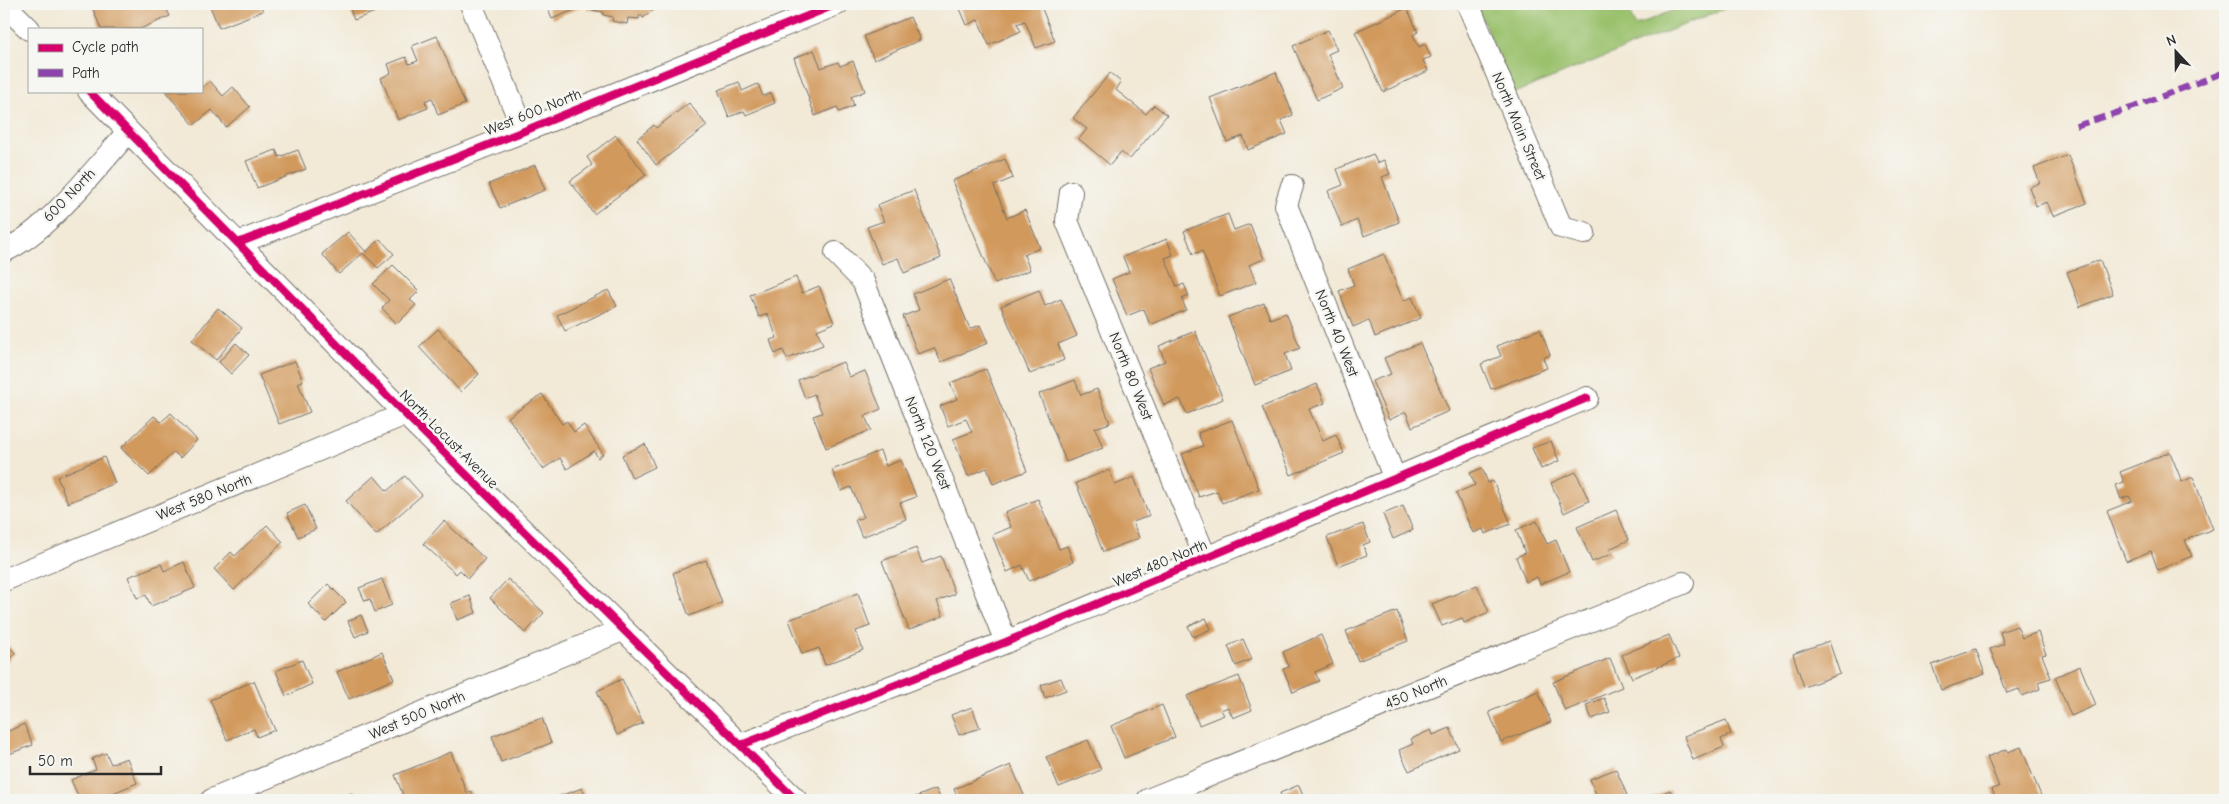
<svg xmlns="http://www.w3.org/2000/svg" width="2229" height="804" viewBox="0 0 2229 804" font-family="'Comic Neue',sans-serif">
	<rect width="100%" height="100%" fill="#f6f6f2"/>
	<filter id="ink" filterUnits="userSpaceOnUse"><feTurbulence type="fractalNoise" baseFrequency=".02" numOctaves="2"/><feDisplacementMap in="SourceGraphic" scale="10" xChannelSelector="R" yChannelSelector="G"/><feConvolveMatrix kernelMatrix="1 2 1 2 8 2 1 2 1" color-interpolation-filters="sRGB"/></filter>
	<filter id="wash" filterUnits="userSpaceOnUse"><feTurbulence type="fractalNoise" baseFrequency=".0096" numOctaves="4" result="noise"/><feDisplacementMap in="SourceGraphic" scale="20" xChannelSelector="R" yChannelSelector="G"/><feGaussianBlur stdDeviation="1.12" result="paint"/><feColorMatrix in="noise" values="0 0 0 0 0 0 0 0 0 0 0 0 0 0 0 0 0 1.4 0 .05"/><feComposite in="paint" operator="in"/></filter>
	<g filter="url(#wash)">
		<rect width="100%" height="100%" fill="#f2e9d6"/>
		<path fill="#9ac16c" stroke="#62764c" d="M 1476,4 L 1626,4 L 1635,26 L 1688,4 L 1736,4 L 1514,93 Z"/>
		<g id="blocks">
			<path fill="#d1995c" d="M 107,4 L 164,4 L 170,16 L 140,29 L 101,29 L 93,9 Z
				M 209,4 L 260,4 L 263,11 L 219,28 Z
				M 348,4 L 396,4 L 354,20 Z
				M 546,4 L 583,4 L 584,6 L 552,19 Z
				M 588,4 L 655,4 L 658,7 L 643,18 L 640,14 L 639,19 L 628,18 L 627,24 L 612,21 L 613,17 L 603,15 L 603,12 L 587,9 Z
				M 958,4 L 1040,4 L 1055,41 L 1036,48 L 1025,21 L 1017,24 L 1021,31 L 989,45 L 978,20 L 967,25 Z
				M 1407,8 L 1418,32 L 1413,35 L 1419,47 L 1425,44 L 1431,57 L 1423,60 L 1428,71 L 1383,92 L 1355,32 Z
				M 910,17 L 920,40 L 874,60 L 864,36 Z
				M 1328,30 L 1337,50 L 1328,54 L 1343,88 L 1317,100 L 1293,46 Z
				M 437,36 L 465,104 L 438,115 L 432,98 L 425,101 L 428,108 L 398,120 L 381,78 L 391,73 L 388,64 L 406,57 L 409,64 L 418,61 L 412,46 Z
				M 814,50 L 821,68 L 838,62 L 840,66 L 853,61 L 865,91 L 851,97 L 854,106 L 839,112 L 837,107 L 815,116 L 794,58 Z
				M 1276,72 L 1293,115 L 1281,120 L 1287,134 L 1248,150 L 1243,136 L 1227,142 L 1210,98 Z
				M 1110,73 L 1121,82 L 1116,90 L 1146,114 L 1154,105 L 1167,115 L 1130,159 L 1121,152 L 1110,165 L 1079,139 L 1087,129 L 1073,118 Z
				M 210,81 L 223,96 L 233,87 L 250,107 L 226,127 L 212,110 L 194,125 L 165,91 L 201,91 L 201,86 L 203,87 Z
				M 739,82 L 742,91 L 758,84 L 763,96 L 771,93 L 775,103 L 746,115 L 744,111 L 729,117 L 718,90 Z
				M 689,103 L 707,126 L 656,165 L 637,139 L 654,125 L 656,128 Z
				M 616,135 L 646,175 L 594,214 L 570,181 L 592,165 L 587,157 Z
				M 276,150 L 279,157 L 298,150 L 306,169 L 257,188 L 246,161 Z
				M 1373,154 L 1377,163 L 1384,160 L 1390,174 L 1382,177 L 1399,222 L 1364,236 L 1357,220 L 1342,227 L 1328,191 L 1343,185 L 1337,169 Z
				M 2068,155 L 2087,203 L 2053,216 L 2047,202 L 2036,206 L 2029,187 L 2040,183 L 2034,168 Z
				M 1005,159 L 1013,178 L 994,186 L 1007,218 L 1025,210 L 1040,248 L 1024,255 L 1030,270 L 995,284 L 952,181 Z
				M 535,165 L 545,190 L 500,208 L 489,184 Z
				M 914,190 L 941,258 L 904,273 L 898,258 L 882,264 L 867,227 L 884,221 L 877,205 Z
				M 1228,214 L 1234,230 L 1250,224 L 1264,259 L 1249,265 L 1256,282 L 1220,296 L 1202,251 L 1193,254 L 1184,231 Z
				M 348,232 L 366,252 L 380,239 L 394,254 L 378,268 L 363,253 L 339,274 L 322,254 Z
				M 1167,239 L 1173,255 L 1165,258 L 1177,287 L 1184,284 L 1189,296 L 1182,299 L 1186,310 L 1150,325 L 1144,309 L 1127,316 L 1112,279 L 1129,272 L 1123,257 Z
				M 1384,254 L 1403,301 L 1412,297 L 1421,318 L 1375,337 L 1369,320 L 1353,327 L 1339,291 L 1354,285 L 1348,269 Z
				M 2100,260 L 2113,294 L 2080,307 L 2067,272 Z
				M 393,265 L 419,291 L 410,300 L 416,305 L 397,324 L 382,308 L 389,300 L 373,284 Z
				M 796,277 L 802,293 L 819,286 L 834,323 L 817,330 L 823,345 L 787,359 L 783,350 L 775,354 L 770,340 L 777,338 L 768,314 L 759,317 L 750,295 Z
				M 949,279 L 970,329 L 980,325 L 988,343 L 941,362 L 934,348 L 918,354 L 903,316 L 919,310 L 913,294 Z
				M 608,290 L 617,306 L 565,331 L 557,315 Z
				M 1039,290 L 1045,306 L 1061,299 L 1077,336 L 1058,344 L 1064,360 L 1030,374 L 1001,306 Z
				M 1264,303 L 1270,319 L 1286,313 L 1300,348 L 1285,354 L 1291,371 L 1255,385 L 1228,317 Z
				M 218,308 L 242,328 L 216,360 L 192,340 Z
				M 438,329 L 479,374 L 461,392 L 419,347 Z
				M 1540,329 L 1550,355 L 1543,358 L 1547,368 L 1491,389 L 1481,364 L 1501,356 L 1497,346 Z
				M 1195,331 L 1223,399 L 1187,414 L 1180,399 L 1164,405 L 1148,368 L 1165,361 L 1159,346 Z
				M 236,343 L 249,355 L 231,374 L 219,362 Z
				M 1420,343 L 1449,411 L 1412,427 L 1406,412 L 1389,420 L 1372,381 L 1391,374 L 1384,358 Z
				M 295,361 L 303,381 L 298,383 L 310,412 L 279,424 L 259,375 Z
				M 843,362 L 849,377 L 865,371 L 881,409 L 865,416 L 871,430 L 826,448 L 813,416 L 822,413 L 814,394 L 805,398 L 798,380 Z
				M 986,369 L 1027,471 L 993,484 L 987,468 L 968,476 L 953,439 L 972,432 L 966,419 L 948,426 L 940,406 L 957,399 L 950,383 Z
				M 1075,380 L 1081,395 L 1097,389 L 1110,423 L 1095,428 L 1103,448 L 1066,462 L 1039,394 Z
				M 1317,384 L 1325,403 L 1309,409 L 1323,441 L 1336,435 L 1344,453 L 1291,475 L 1262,407 Z
				M 542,394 L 562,424 L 567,421 L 574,432 L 584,425 L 603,454 L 598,458 L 594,451 L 567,469 L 560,458 L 543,469 L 508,417 Z
				M 171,413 L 197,440 L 180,458 L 174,452 L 149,476 L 121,448 L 154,416 L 161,422 Z
				M 1232,420 L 1259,489 L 1222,503 L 1217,491 L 1199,497 L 1182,454 L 1203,446 L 1198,433 Z
				M 1551,441 L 1559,461 L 1541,469 L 1532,448 Z
				M 645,444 L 655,467 L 632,478 L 622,455 Z
				M 880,451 L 886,466 L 901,460 L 916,497 L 900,503 L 906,519 L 862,537 L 855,520 L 864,517 L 851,487 L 841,491 L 832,470 Z
				M 2170,452 L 2182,482 L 2193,477 L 2213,529 L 2185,540 L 2192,556 L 2158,570 L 2151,551 L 2126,561 L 2107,511 L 2132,501 L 2129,496 L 2121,499 L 2116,485 L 2124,482 L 2120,472 Z
				M 104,457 L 115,483 L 68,503 L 57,477 Z
				M 1482,468 L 1488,483 L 1493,481 L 1511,524 L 1485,534 L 1483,529 L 1473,533 L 1456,493 L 1475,485 L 1470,473 Z
				M 1109,470 L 1115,485 L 1134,477 L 1149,516 L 1133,522 L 1139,538 L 1103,552 L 1076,483 Z
				M 1576,472 L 1589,501 L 1564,513 L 1551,483 Z
				M 374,476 L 387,491 L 405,476 L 422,495 L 376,535 L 346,501 Z
				M 1038,499 L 1059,549 L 1067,546 L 1073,562 L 1029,581 L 1022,565 L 1007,572 L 992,535 L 1011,527 L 1005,512 Z
				M 305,505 L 316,529 L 298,537 L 287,513 Z
				M 1403,506 L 1413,530 L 1393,539 L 1383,514 Z
				M 1616,510 L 1629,540 L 1609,549 L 1612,554 L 1592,562 L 1577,527 Z
				M 444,521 L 485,559 L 468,578 L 460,570 L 456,574 L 423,544 Z
				M 1537,521 L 1547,544 L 1556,540 L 1569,572 L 1540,584 L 1537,577 L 1526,582 L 1516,557 L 1525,553 L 1516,530 Z
				M 1363,524 L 1370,542 L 1363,545 L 1367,555 L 1338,566 L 1327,537 Z
				M 267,525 L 283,542 L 234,590 L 214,569 L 231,552 L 235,556 Z
				M 916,548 L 922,563 L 941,556 L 955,594 L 937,601 L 943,616 L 909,630 L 882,561 Z
				M 706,560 L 722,603 L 689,616 L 673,573 Z
				M 184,562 L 195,588 L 151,606 L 146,595 L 137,598 L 128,577 L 161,564 L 164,571 Z
				M 382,579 L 392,605 L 375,612 L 370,599 L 365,601 L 359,588 Z
				M 508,579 L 544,613 L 525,633 L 490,598 Z
				M 328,584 L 346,602 L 326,622 L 308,604 Z
				M 1477,585 L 1489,612 L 1464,623 L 1462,618 L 1442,626 L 1432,604 Z
				M 858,593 L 870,626 L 856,631 L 863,650 L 825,665 L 819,648 L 802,654 L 789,620 Z
				M 470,596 L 476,613 L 457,620 L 451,603 Z
				M 1397,611 L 1408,641 L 1358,661 L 1346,631 Z
				M 361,615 L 368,631 L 355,637 L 348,621 Z
				M 1206,618 L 1211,629 L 1193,637 L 1188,626 Z
				M 2017,626 L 2022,638 L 2038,632 L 2046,654 L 2042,655 L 2051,678 L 2038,682 L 2040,689 L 2022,696 L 2019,689 L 2007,693 L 1990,649 L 2004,644 L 2000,632 Z
				M 1321,635 L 1333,664 L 1315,672 L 1319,681 L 1293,692 L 1283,669 L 1289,667 L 1283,652 Z
				M 1669,635 L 1679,658 L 1632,678 L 1622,655 Z
				M 1243,639 L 1252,659 L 1236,666 L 1228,646 Z
				M 4,641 L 15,653 L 4,664 Z
				M 1829,641 L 1840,674 L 1804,687 L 1793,654 Z
				M 1976,649 L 1985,674 L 1941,690 L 1932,665 Z
				M 382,652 L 394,679 L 349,699 L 337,672 Z
				M 1610,658 L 1622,687 L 1565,711 L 1553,682 Z
				M 302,660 L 312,684 L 286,696 L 276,671 Z
				M 2080,666 L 2096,705 L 2071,716 L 2055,677 Z
				M 1239,676 L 1252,710 L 1233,718 L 1228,707 L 1221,710 L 1224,715 L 1199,725 L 1187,696 Z
				M 1061,678 L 1066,690 L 1045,698 L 1041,685 Z
				M 622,679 L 643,723 L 617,735 L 597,691 Z
				M 254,681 L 275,730 L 257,737 L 254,729 L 227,740 L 210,700 Z
				M 1538,691 L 1551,722 L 1501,742 L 1489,712 Z
				M 1604,698 L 1610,712 L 1592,719 L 1586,705 Z
				M 1162,705 L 1175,737 L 1124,758 L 1111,726 Z
				M 972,707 L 980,728 L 959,735 L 951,715 Z
				M 542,718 L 551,743 L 501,762 L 492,736 Z
				M 1726,720 L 1731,734 L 1721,739 L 1724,747 L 1693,760 L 1684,736 Z
				M 24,724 L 33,745 L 4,756 L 4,733 Z
				M 1450,728 L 1459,749 L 1409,771 L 1399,750 L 1413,744 L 1411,739 L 1431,730 L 1433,735 Z
				M 1088,740 L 1101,770 L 1059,787 L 1046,757 Z
				M 2021,747 L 2042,798 L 2036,800 L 1996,800 L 1992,789 L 1999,787 L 1987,757 L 2007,749 L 2008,752 Z
				M 451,752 L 467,793 L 471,791 L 475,800 L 414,800 L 412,797 L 405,800 L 395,775 Z
				M 106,753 L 111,764 L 127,758 L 137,783 L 96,800 L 80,800 L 71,780 L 96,769 L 92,759 Z
				M 1011,765 L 1026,800 L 958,800 L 954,789 Z
				M 1616,769 L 1629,800 L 1598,800 L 1590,779 Z
				M 1299,785 L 1305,800 L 1270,800 L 1281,796 L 1280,793 Z
				M 582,788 L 587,800 L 550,800 Z
				M 936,789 L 941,800 L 908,800 Z
				M 1670,790 L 1674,800 L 1645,800 Z
				M 352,793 L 355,800 L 332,800 Z"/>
		</g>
	</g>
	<g filter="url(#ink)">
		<use href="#blocks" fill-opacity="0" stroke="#716e67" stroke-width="1"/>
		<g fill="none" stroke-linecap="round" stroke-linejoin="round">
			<g stroke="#716e67" stroke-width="24">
				<path id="minor" d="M 4,4 L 29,29
					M 471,4 L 524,131
					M 1468,4 L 1561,227 L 1584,233
					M 89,91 L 405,414 L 796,800
					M 1292,186 L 1286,205 L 1395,479
					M 1071,192 L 1067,221 L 1206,559
					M 238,243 L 524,131 L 837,4
					M 4,251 C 47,232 96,168 128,132
					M 836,253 L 863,281 L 1006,642
					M 4,580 L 405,414
					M 741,745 L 1006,642 L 1587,398
					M 212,800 L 622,630
					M 1148,800 L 1683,583"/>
			</g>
			<use href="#minor" stroke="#fff" stroke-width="22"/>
			<path stroke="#8e44ad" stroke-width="6" stroke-dasharray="12 6" stroke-linecap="butt" d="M 2076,126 L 2134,107 L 2225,72"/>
			<g stroke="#f6f6f2" stroke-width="11">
				<path id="cycleway" d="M 89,91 L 405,414 L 796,800
					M 238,243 L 524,131 L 837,4
					M 741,745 L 1006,642 L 1587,398"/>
			</g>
			<use href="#cycleway" stroke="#d6006c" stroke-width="8"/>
		</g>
	</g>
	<g text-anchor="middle" stroke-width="5" stroke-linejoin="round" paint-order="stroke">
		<g font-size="15" fill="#2b2b2b" stroke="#f6f6f2">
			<text transform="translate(533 112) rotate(-22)" y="5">West 600 North</text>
			<text transform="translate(1519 126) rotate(67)" y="5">North Main Street</text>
			<text transform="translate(69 195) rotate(-46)" y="5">600 North</text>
			<text transform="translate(1337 333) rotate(68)" y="5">North 40 West</text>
			<text transform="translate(1131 376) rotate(68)" y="5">North 80 West</text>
			<text transform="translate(449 439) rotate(45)" y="5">North Locust Avenue</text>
			<text transform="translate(928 443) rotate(68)" y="5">North 120 West</text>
			<text transform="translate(204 497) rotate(-22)" y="5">West 580 North</text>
			<text transform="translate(1160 563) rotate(-23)" y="5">West 480 North</text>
			<text transform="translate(1416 692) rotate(-22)" y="5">450 North</text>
			<text transform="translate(417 715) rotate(-23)" y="5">West 500 North</text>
		</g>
	</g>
	<rect width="2229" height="804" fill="none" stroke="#f6f6f2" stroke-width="20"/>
	<rect x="28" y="28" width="175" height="65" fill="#f6f6f2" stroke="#a5a5a2"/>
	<rect x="38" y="44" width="25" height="8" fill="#d6006c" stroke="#a5a5a2"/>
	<text x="72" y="52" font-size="15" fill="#2b2b2b">Cycle path</text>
	<rect x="38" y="69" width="25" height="8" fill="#8e44ad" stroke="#a5a5a2"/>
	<text x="72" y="78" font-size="15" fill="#2b2b2b">Path</text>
	<g transform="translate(2176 52) rotate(338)" stroke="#f6f6f2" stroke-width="4" paint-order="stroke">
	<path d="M0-4L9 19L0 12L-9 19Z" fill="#2b2b2b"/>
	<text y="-8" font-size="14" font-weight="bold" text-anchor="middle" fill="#2b2b2b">N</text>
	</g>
	<path d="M30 766v8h131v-8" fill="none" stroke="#2b2b2b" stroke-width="2.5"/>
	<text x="38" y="766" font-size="15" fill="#2b2b2b" stroke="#f6f6f2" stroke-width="4" paint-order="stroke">50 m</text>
</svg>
